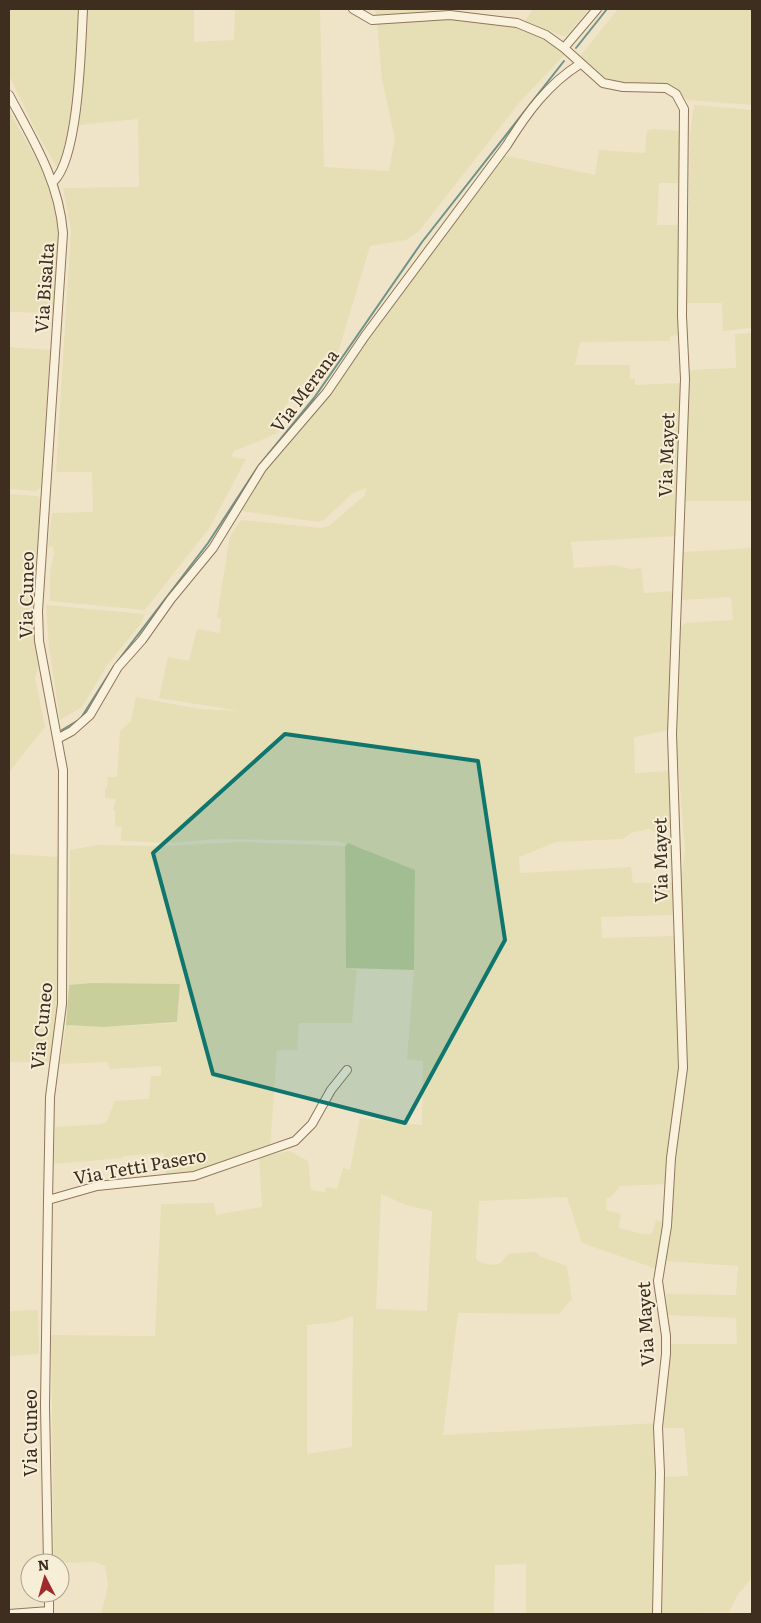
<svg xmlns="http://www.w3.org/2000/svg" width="761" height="1623" viewBox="0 0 761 1623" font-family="Literata,serif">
	<rect width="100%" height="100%" fill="#f0e4c8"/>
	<path fill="#e6deb5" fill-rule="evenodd" d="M 9,9 L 81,9 L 73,116 L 60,167 L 56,166 L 36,131 L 9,75 Z
		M 87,9 L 194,9 L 194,42 L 234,40 L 235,9 L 320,9 L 324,167 L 389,171 L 395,139 L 382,79 L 377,23 L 452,17 L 509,23 L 539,33 L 566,53 L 519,103 L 419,231 L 406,240 L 370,246 L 337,356 L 325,356 L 269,427 L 280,430 L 276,434 L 234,451 L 231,457 L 246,459 L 210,527 L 145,610 L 50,601 L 50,572 L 54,554 L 53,546 L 48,547 L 52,513 L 93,512 L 92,472 L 56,472 L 71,229 L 63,188 L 139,187 L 138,119 L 79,125 Z
		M 375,9 L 445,9 L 441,12 L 376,18 Z
		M 533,9 L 589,9 L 566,36 L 563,36 L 525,21 Z
		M 618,9 L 752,9 L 752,105 L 688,100 L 671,87 L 622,84 L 601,76 L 578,59 Z
		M 694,105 L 752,110 L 752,328 L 723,331 L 722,303 L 687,303 L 690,134 Z
		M 9,110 L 49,183 L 58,211 L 59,247 L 53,313 L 9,312 Z
		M 653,129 L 681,131 L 681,183 L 659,183 L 657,225 L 680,225 L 680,335 L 670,336 L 670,341 L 580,342 L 575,365 L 630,365 L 630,379 L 635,379 L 635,385 L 681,383 L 677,536 L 571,542 L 574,568 L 614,565 L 631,569 L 641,568 L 644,593 L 676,591 L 669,728 L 666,731 L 634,737 L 635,773 L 671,771 L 674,830 L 665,826 L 661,834 L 648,829 L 631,833 L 623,839 L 556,842 L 519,857 L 520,873 L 631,867 L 633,883 L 673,882 L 673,915 L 601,917 L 602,938 L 674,936 L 679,1071 L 667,1184 L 620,1186 L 611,1197 L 607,1198 L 606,1210 L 621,1214 L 619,1228 L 643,1234 L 652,1234 L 656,1220 L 664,1223 L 657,1267 L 654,1268 L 582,1243 L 567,1197 L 479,1201 L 476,1259 L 482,1263 L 493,1265 L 501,1263 L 508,1254 L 535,1252 L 541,1257 L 567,1266 L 572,1299 L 559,1314 L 458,1313 L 443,1435 L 657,1423 L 656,1614 L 526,1614 L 526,1564 L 495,1565 L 494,1614 L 101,1614 L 108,1585 L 105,1566 L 95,1562 L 54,1563 L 51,1335 L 155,1336 L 161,1204 L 214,1203 L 216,1215 L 262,1207 L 259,1157 L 290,1151 L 308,1161 L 311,1190 L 325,1192 L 326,1187 L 337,1189 L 343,1168 L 350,1170 L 360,1118 L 422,1125 L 423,1061 L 407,1059 L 414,970 L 415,870 L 379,857 L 363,848 L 336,841 L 217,839 L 173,843 L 121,841 L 122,827 L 115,826 L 115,810 L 113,810 L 116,799 L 105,798 L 105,788 L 107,788 L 108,777 L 117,777 L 120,731 L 131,721 L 136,697 L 199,709 L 240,711 L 159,698 L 168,657 L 189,661 L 197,629 L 220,633 L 221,619 L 217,617 L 230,536 L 241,520 L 321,528 L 329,526 L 365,495 L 366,488 L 352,494 L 325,519 L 318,522 L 241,511 L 266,468 L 306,424 L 381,316 L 502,155 L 595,175 L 599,150 L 645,153 L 647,131 ZM 381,1194 L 406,1205 L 432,1211 L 427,1311 L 376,1309 ZM 353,1316 L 352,1447 L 307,1454 L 307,1325 L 335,1322 Z
		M 752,333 L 752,501 L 684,501 L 687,370 L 736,368 L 735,334 Z
		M 9,347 L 50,350 L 41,487 L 37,491 L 9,489 Z
		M 9,494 L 38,496 L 41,501 L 35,611 L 38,667 L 35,678 L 45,727 L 9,772 Z
		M 752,548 L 752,1578 L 738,1594 L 729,1612 L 662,1614 L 665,1477 L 688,1476 L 684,1428 L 663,1428 L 671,1344 L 737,1344 L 736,1318 L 668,1315 L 666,1294 L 736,1295 L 738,1266 L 666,1261 L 672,1217 L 677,1142 L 685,1090 L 687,1064 L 682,953 L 682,874 L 685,851 L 676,738 L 681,627 L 685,623 L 733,620 L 731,597 L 682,600 L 683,552 Z
		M 46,605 L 145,614 L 140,625 L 107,665 L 82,707 L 60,720 L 49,647 Z
		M 242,842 L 345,846 L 346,968 L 357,970 L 352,1023 L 299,1023 L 297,1050 L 277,1050 L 270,1149 L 201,1172 L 165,1176 L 164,1153 L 123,1156 L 123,1158 L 54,1164 L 55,1127 L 102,1124 L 107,1121 L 115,1101 L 149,1099 L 151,1076 L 161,1076 L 161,1066 L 110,1069 L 107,1062 L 60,1064 L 66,1025 L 103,1027 L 177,1023 L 180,985 L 69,985 L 70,850 L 98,845 L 161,846 Z
		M 9,854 L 59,857 L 59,991 L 50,1062 L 9,1062 Z
		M 38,1310 L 39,1354 L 9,1356 L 9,1311 Z"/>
	<path fill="#c9cf9b" d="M 348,843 L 415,870 L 414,970 L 346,968 L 345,846 Z
		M 92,983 L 180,984 L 177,1022 L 103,1027 L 66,1025 L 69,985 Z"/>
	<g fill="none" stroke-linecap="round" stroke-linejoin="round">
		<path stroke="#6f938a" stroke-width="2" d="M 576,48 L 607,9
			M 117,662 L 208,543 L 257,468 L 314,398 L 422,242 L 564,61
			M 81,718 L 114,666
			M 62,730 L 77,721"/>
		<g stroke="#8d765c" stroke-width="10">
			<path id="minor" d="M 353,9 L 372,20 L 450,15 L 517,23 L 546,35 L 564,48 L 603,83 L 623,87 L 666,88 L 676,94 L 684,109 L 682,316 L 685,379 L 672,734 L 683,1068 L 671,1158 L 667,1226 L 658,1281 L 666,1336 L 666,1354 L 658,1427 L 660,1473 L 657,1614
				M 564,48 L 597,9
				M 9,95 C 33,140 59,181 63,233 L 38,611 L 39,641 L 63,770 L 62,1004 L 50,1097 L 48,1200 L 45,1406 L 48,1563
				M 54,181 C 79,156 81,46 83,9
				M 59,738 L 72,731 L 90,715 L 118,667 L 142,640 L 171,599 L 213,548 L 262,468 L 327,392 L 365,336 L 507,145 C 527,113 548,84 580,64
				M 48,1200 L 97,1186 L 194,1176 L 295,1141 L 312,1124 L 331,1090 L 347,1070
				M 49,1593 L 49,1614
				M 9,1614 L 49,1611"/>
		</g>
		<use href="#minor" stroke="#faf1dc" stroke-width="8"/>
	</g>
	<path fill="#0f766e" fill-opacity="0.2" stroke="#0f766e" stroke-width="4" stroke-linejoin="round" d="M 285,734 L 478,761 L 505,940 L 405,1123 L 213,1074 L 153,853 Z"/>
	<g text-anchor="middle" stroke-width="4" stroke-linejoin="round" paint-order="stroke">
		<g font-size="18" fill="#3d2e20" stroke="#f7eed8">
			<text transform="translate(45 288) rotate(-86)" y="6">Via Bisalta</text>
			<text transform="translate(305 391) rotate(-53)" y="6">Via Merana</text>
			<text transform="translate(667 455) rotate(-88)" y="6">Via Mayet</text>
			<text transform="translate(27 595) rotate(-89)" y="6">Via Cuneo</text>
			<text transform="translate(661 860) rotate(-91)" y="6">Via Mayet</text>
			<text transform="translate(42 1026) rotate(-84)" y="6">Via Cuneo</text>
			<text transform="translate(140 1167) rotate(-10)" y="6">Via Tetti Pasero</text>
			<text transform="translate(646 1324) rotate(-93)" y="6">Via Mayet</text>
			<text transform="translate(31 1433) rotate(-90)" y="6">Via Cuneo</text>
		</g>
	</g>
	<rect width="761" height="1623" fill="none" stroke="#3d2e20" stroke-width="20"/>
	<g transform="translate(45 1578) rotate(354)"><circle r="24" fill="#f7eed8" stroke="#ada18e"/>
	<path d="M0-4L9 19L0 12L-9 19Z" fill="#9e2a2b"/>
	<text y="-8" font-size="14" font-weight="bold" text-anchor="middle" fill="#3d2e20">N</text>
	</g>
</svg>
